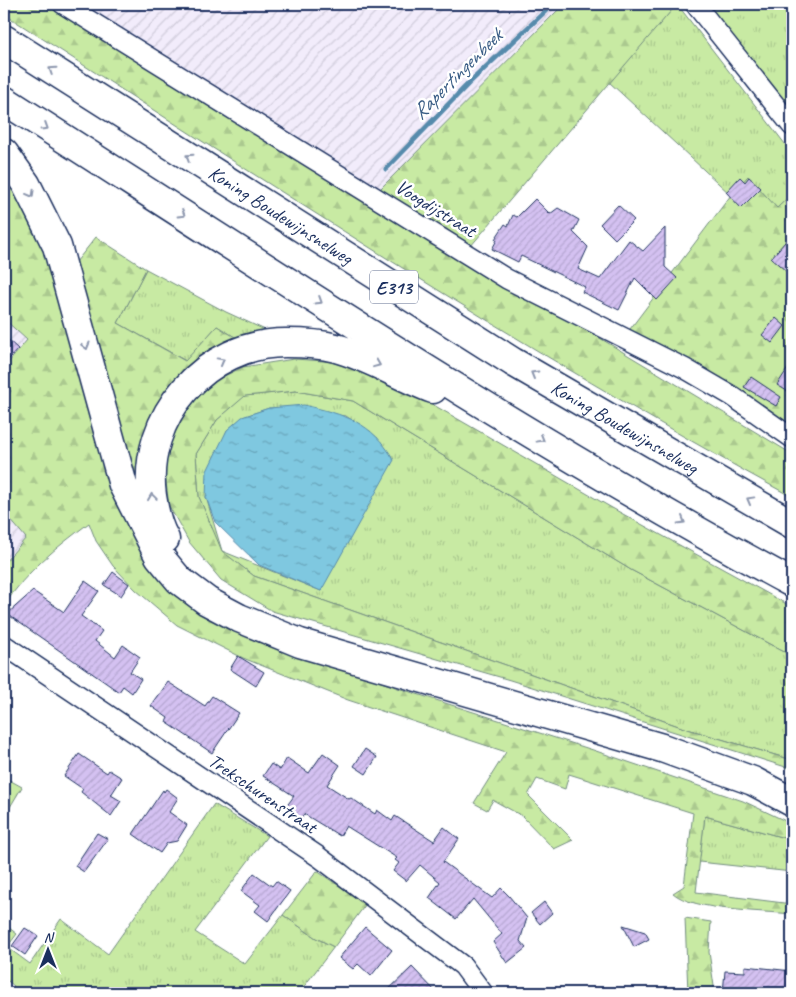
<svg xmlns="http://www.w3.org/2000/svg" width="796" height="997" viewBox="0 0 796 997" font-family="Caveat,sans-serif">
	<defs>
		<pattern id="industrial-furrows" width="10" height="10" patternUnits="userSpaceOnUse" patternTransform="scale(1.25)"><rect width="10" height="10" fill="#f2ecfb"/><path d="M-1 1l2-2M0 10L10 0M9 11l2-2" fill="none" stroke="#cfcbda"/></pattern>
		<pattern id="grass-tufts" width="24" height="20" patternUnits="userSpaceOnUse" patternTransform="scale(1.25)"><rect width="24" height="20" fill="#c8eaa3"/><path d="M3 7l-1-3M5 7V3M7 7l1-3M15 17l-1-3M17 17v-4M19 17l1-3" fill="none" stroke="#abc98f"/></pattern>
		<pattern id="forest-firs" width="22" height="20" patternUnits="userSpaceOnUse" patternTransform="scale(1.25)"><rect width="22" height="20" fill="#c8eaa3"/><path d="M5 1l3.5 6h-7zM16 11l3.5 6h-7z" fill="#abc98f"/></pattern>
		<pattern id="water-ripples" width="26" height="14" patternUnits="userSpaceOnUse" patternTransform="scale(1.25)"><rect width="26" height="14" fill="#7fc8e0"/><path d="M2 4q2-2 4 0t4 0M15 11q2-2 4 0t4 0" fill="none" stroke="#67a3b9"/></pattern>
		<pattern id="building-hatch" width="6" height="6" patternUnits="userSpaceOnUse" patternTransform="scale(1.25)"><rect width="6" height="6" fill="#d4c1f1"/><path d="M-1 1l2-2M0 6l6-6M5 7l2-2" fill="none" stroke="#b5a6d1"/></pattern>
	</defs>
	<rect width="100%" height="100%" fill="#fff"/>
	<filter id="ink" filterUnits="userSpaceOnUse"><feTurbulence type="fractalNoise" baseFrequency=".02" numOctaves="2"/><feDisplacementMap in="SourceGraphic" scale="10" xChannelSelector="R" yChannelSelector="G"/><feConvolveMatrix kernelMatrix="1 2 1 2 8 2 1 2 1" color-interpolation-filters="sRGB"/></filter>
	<g filter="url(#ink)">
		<path fill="url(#industrial-furrows)" d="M 79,4 L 564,4 L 377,192 Z
			M 4,319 L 27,340 L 4,368 Z
			M 4,512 L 27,538 L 4,563 Z"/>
		<path fill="url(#grass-tufts)" stroke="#728c80" fill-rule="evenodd" d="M 677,4 L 792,153 L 792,194 L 777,208 L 731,195 L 609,82 Z
			M 707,4 L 792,4 L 792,113 Z
			M 146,269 L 226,312 L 276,335 L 243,342 L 217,326 L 186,361 L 118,323 Z
			M 296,391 L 353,401 L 631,570 L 792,656 L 792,760 L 684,728 L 254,576 L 221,551 L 199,497 L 196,454 L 217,420 L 244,396 ZM 269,408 L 346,416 L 378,438 L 321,591 L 222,551 L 206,497 L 227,430 L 243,417 Z
			M 214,804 L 267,836 L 195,932 L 245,964 L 283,915 L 316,938 L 334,947 L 299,993 L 9,993 L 14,986 L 4,978 L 4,924 L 17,934 L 7,947 L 30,964 L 61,919 L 108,954 Z
			M 705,816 L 792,840 L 792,872 L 699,862 Z"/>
		<path fill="url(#forest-firs)" stroke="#728c80" d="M 4,4 L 46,4 L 792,454 L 792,497 C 522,350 263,180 4,14 Z
			M 564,4 L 677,4 L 470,247 L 377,192 Z
			M 4,173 L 49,253 L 149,555 L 271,642 L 398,688 L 593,750 L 743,801 L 792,824 L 792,840 L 705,816 L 696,892 L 792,904 L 792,914 C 764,911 693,911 673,893 L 684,886 L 693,813 L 569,774 L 565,789 L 537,779 L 528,795 L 573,840 L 554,849 L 522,816 L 493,800 L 487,810 L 474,803 L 506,752 L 348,700 L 243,658 L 177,625 L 136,590 L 113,566 L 96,541 L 89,523 C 56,548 26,571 4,606 L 4,563 L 26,538 L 4,512 L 4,467 L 7,463 L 4,459 L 4,400 L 11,391 L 4,383 L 4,368 L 27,340 L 4,319 Z
			M 748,176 L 777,208 L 792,194 L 792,434 L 624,337 L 731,195 Z
			M 96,237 L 146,269 L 118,323 L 185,361 L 217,326 L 243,342 L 198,364 L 140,499 L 72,267 Z
			M 294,359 L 339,362 L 411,392 L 612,508 L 792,607 L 792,656 L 631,570 L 353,401 L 296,391 L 245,396 L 217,420 L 196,454 L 199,497 L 222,551 L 254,576 L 684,728 L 792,760 L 792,769 L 510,680 L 272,611 L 221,580 L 189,542 L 169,506 L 164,467 L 171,435 L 191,401 L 214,381 L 243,367 Z
			M 4,777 L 22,787 L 4,817 Z
			M 317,871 L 366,904 L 334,947 L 316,938 L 283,915 Z
			M 685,918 L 711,922 L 709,952 L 715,993 L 688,993 Z"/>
		<path fill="url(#water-ripples)" stroke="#578bac" d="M 304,405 C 345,415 371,421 394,460 L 321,591 L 259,565 L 215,522 L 206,497 L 207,471 L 227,430 L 242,417 L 269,408 Z"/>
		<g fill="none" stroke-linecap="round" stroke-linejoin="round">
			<path stroke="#578bac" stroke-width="5" d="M 386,169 L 469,83 L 553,4"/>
		</g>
		<path fill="url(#building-hatch)" stroke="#1b2f5e" d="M 740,177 L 745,182 L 749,177 L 761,188 L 741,208 L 726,192 Z
			M 535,199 L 550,214 L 558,208 L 579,220 L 573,232 L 588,247 L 578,269 L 600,279 L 629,240 L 643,251 L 665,228 L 665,267 L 677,278 L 657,300 L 635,278 L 619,310 L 582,292 L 585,287 L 521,256 L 518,262 L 492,249 L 497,240 L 495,239 L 505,224 L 508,226 L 513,215 L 517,217 Z
			M 618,205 L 634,220 L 615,239 L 600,224 Z
			M 792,234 L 792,264 L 786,271 L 771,258 Z
			M 776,318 L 785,326 L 772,343 L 762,335 Z
			M 4,336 L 18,349 L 4,365 Z
			M 792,362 L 792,394 L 777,385 Z
			M 751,377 L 781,397 L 776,406 L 744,387 Z
			M 113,572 L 129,584 L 121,596 L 104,585 Z
			M 85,581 L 99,591 L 81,616 L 102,631 L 95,641 L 115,657 L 123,645 L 140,657 L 130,672 L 141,679 L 132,693 L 123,686 L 119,692 L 7,614 L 33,591 L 64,612 Z
			M 238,656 L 264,672 L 256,686 L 230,669 Z
			M 168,682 L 205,706 L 212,696 L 239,713 L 212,753 L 166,722 L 168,718 L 151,706 Z
			M 365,749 L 377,757 L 366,774 L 354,766 Z
			M 323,753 L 340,765 L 327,785 L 349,799 L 351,798 L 375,814 L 377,810 L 392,821 L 395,816 L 434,841 L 444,827 L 459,839 L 443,862 L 492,898 L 501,888 L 509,896 L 527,918 L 520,941 L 526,948 L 507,963 L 493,942 L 502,934 L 473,899 L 456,919 L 429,898 L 440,882 L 420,865 L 406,881 L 393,871 L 399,863 L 395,860 L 397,858 L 346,826 L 340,836 L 304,814 L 299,821 L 283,811 L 294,796 L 263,776 L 271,764 L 280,770 L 287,758 L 309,773 Z
			M 79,754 L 107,773 L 109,770 L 122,778 L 111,795 L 121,801 L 111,816 L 81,792 L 83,789 L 64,776 Z
			M 166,789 L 178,798 L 169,812 L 187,825 L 177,841 L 167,843 L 160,853 L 133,834 L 163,790 L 164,792 Z
			M 97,833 L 108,839 L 84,872 L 75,866 Z
			M 254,873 L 272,886 L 276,881 L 290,891 L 268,921 L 255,911 L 260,905 L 241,891 Z
			M 544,902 L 552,913 L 540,924 L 531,913 Z
			M 623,925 L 645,932 L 649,939 L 634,947 Z
			M 365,927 L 392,950 L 371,976 L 358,964 L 353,969 L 339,958 Z
			M 25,928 L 38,936 L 25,955 L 12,946 Z
			M 745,966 L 792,971 L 792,993 L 723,993 L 725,971 L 745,972 Z
			M 412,967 L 437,993 L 385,993 Z"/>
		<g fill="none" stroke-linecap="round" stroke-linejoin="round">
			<g stroke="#1b2f5e" stroke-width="22">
				<path id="minor" d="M 63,4 L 507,279 L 684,368 L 732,396 L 792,438
					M 695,4 L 792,126
					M 4,645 L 319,857 L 463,966 L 483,993"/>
			</g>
			<g stroke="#1b2f5e" stroke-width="31">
				<g id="motorway">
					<path id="s1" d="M 4,39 L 513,362 L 792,524"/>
					<path d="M 4,100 C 264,266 521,437 792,583"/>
					<path d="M 4,153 L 26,184 L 57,246 L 123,485 L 159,556 L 179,580 L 207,601 L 239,618 L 300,643 L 662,748 L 753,781 L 792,802"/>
					<path d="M 165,539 C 158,527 154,510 152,496 C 141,417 206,342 287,343 C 302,343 321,344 336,348 C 370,357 400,377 433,389"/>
				</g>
			</g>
			<use href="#minor" stroke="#fff" stroke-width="19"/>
			<use href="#motorway" stroke="#fff" stroke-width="28"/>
		</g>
		<defs><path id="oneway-chevron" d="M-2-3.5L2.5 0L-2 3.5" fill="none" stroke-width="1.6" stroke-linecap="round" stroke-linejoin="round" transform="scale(1.25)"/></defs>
		<g stroke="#8d97ae">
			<use href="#oneway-chevron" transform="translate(52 70) rotate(-147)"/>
			<use href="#oneway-chevron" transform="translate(45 127) rotate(32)"/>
			<use href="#oneway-chevron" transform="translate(189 157) rotate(-147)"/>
			<use href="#oneway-chevron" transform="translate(31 194) rotate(61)"/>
			<use href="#oneway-chevron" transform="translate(182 214) rotate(32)"/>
			<use href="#oneway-chevron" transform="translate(319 301) rotate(32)"/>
			<use href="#oneway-chevron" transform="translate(86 346) rotate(75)"/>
			<use href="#oneway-chevron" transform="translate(221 361) rotate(-29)"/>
			<use href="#oneway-chevron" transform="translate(377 364) rotate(22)"/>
			<use href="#oneway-chevron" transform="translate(534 374) rotate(-150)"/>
			<use href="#oneway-chevron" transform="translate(541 439) rotate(30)"/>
			<use href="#oneway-chevron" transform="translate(152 497) rotate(-98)"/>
			<use href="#oneway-chevron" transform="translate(750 500) rotate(-151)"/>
			<use href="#oneway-chevron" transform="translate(682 521) rotate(30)"/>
		</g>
	</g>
	<g text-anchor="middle" stroke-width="5" stroke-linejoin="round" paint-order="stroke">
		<rect fill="#fff" stroke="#5f6d8e" stroke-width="1" x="370" y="270.5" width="48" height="33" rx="4"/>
		<g font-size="19" font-weight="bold" fill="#1b2f5e">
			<text x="394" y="294">E313</text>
		</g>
		<g font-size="20" fill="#1b2f5e" stroke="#fff">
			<text transform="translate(436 208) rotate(32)" y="7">Voogdijstraat</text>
			<text dy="7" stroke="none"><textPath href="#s1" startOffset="328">Koning Boudewijnsnelweg</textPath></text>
			<text dy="7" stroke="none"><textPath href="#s1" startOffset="732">Koning Boudewijnsnelweg</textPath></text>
			<text transform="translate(263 793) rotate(34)" y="7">Trekschurenstraat</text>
		</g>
		<g font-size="21" font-style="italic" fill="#395d85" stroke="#fff">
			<text transform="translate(457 74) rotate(-45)" y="7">Rapertingenbeek</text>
		</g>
	</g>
	<rect width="796" height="997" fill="none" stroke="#fff" stroke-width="20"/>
	<rect x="10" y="10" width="776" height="977" fill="none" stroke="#1b2f5e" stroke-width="2" filter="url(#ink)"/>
	<g transform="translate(48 950)" stroke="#ffffff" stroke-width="4" paint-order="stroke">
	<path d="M0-4L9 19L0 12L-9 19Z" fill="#1b2f5e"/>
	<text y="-8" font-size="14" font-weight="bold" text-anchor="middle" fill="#1b2f5e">N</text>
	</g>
</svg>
